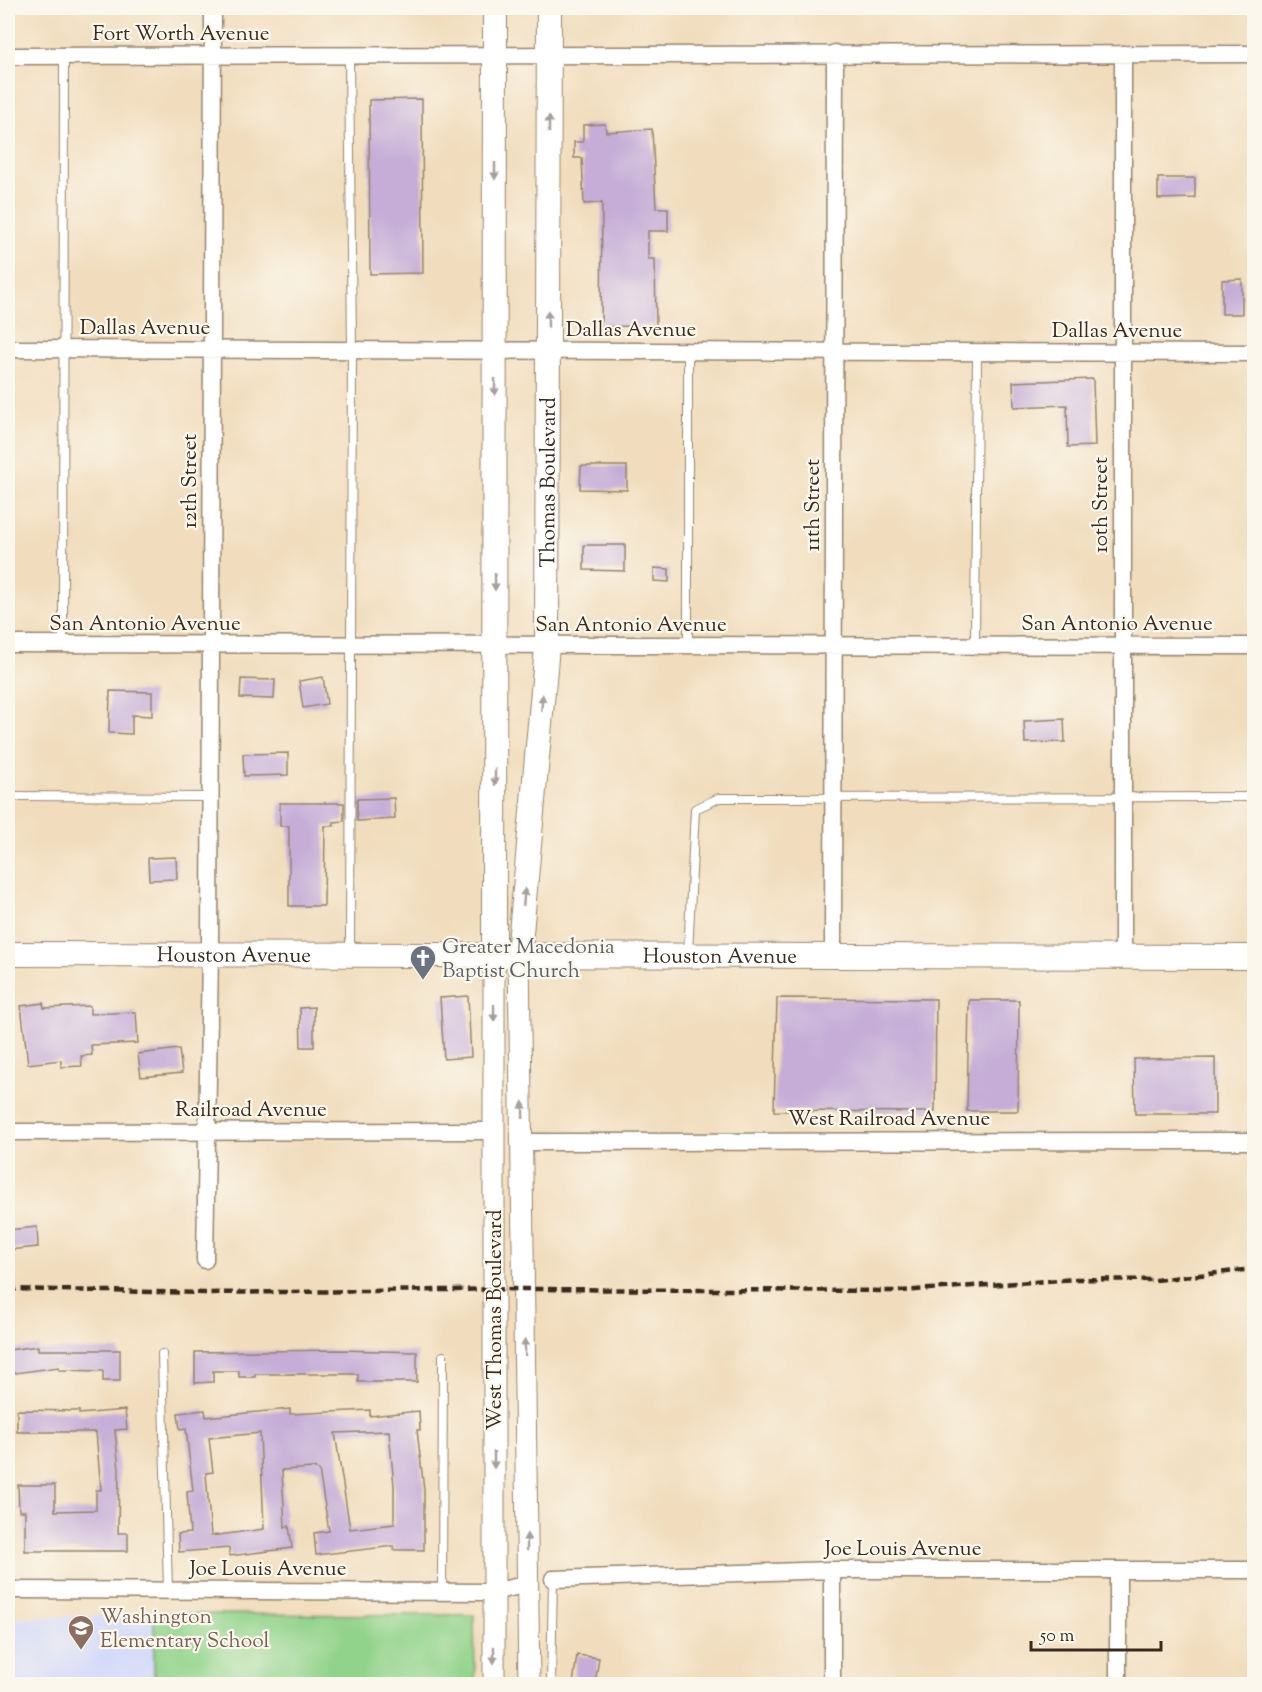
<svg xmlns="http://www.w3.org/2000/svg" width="1262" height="1692" viewBox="0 0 1262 1692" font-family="'Sorts Mill Goudy',serif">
	<rect width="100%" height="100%" fill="#fbf7ec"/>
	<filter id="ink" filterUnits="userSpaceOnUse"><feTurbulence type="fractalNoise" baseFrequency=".0167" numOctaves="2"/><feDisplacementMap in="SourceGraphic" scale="12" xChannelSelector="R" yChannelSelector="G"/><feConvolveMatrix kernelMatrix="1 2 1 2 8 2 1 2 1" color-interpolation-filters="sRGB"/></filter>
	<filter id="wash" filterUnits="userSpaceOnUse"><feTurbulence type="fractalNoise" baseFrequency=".008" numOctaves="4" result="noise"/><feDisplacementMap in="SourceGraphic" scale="24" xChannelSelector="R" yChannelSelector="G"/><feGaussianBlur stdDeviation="1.35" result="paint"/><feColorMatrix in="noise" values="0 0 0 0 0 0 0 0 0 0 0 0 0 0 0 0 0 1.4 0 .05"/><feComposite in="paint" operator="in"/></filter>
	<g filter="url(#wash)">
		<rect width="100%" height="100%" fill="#f1ddbd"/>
		<path fill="#d3d9f9" d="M 154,1614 L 154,1684 L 8,1684 L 8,1618 Z"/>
		<path fill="#92d38b" stroke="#667e54" stroke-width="1.5" d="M 154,1614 L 474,1615 L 475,1684 L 154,1684 Z"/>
		<g id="blocks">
			<path fill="#c5add7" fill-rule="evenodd" d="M 422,99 L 423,273 L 370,274 L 369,100 Z
				M 605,124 L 606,132 L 652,129 L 656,208 L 668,208 L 668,231 L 648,231 L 648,259 L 655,259 L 656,325 L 601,327 L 602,203 L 584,204 L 582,158 L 574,158 L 574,142 L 583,142 L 583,125 Z
				M 1158,178 L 1195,178 L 1195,198 L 1158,199 Z
				M 1242,279 L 1242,314 L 1222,314 L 1222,280 Z
				M 1093,379 L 1095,446 L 1068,447 L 1067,405 L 1014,407 L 1013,382 Z
				M 581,466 L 627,466 L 627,490 L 580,489 Z
				M 584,545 L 625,545 L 625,571 L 584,570 Z
				M 654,568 L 669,569 L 669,582 L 654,581 Z
				M 323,677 L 327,704 L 303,708 L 299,681 Z
				M 241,679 L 275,680 L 274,699 L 240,698 Z
				M 110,691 L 152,692 L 152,716 L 132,715 L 132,734 L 109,733 Z
				M 1064,719 L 1065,742 L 1025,743 L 1024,721 Z
				M 288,753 L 288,775 L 244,776 L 243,754 Z
				M 394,798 L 395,819 L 357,821 L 357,799 Z
				M 280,803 L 344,803 L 344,821 L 334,822 L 334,826 L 325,826 L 324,906 L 289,906 L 289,826 L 280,826 Z
				M 176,857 L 177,879 L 149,880 L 148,858 Z
				M 468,996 L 471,1057 L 444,1059 L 440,998 Z
				M 777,998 L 936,999 L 935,1112 L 774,1111 Z
				M 969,1000 L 1019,1000 L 1018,1111 L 967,1111 Z
				M 43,1003 L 44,1008 L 90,1006 L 90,1014 L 136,1012 L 138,1043 L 91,1045 L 92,1055 L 81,1056 L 82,1066 L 61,1067 L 61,1060 L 28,1064 L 21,1006 Z
				M 314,1007 L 314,1047 L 301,1047 L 300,1008 Z
				M 179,1049 L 182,1073 L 141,1077 L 138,1054 Z
				M 1215,1058 L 1215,1114 L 1135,1114 L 1134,1059 Z
				M 37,1227 L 38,1247 L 8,1250 L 8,1230 Z
				M 38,1346 L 38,1350 L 120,1350 L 120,1381 L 103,1381 L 103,1371 L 59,1370 L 59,1367 L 8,1374 L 8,1350 Z
				M 340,1350 L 417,1352 L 417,1382 L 358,1382 L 358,1374 L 255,1374 L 255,1377 L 239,1377 L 239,1371 L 213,1371 L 213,1382 L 195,1383 L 195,1352 Z
				M 290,1409 L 290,1414 L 370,1410 L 370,1416 L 419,1411 L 420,1430 L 417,1430 L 424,1490 L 424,1550 L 394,1550 L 394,1546 L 316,1555 L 314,1533 L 329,1531 L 319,1470 L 314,1468 L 282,1470 L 285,1527 L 289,1526 L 292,1548 L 230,1556 L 229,1548 L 179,1552 L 178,1534 L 190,1533 L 187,1492 L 193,1491 L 186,1429 L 180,1430 L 178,1413 L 205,1410 L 206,1417 ZM 389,1431 L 394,1486 L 394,1524 L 350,1529 L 335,1433 ZM 260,1433 L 264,1529 L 211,1536 L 206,1473 L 213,1472 L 209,1438 Z
				M 17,1410 L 79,1411 L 79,1414 L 125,1410 L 127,1429 L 115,1430 L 119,1470 L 118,1533 L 128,1533 L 128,1551 L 25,1551 L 25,1511 L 19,1511 L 18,1485 L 55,1485 L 55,1511 L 96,1510 L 96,1490 L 101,1490 L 96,1432 L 17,1432 Z
				M 577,1655 L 599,1658 L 595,1684 L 573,1684 Z"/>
		</g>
	</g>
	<g filter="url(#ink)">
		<use href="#blocks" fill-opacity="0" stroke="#96846e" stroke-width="1.5"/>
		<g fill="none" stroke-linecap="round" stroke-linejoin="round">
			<g stroke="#96846e" stroke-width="10">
				<path id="service" d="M 349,55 L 352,350 L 350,954
					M 63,645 L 64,56
					M 688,646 L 688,352
					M 975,646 L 977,353
					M 8,796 L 211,797
					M 688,954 L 695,809 L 719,798 L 1254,797
					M 162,1354 L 168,1591
					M 442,1592 L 443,1356
					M 551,1684 L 553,1579"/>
			</g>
			<g stroke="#96846e" stroke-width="19">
				<path id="minor" d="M 8,56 L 1254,54
					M 8,349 L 1254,353
					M 8,644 L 1254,646
					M 833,956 L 835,53
					M 1123,957 L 1123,54
					M 8,1132 L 494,1131
					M 523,1142 L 1254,1141
					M 205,1260 L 210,954 L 213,8
					M 832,1570 L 832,1684
					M 1118,1571 L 1118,1684
					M 553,1579 L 832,1570 L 1254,1570
					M 8,1590 L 493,1592 L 528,1584"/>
			</g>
			<g stroke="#96846e" stroke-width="23">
				<path id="tertiary" d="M 519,955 L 529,1684
					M 494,1684 L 494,955"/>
			</g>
			<g stroke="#96846e" stroke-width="26">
				<g id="secondary">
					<path id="s1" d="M 8,954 L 1254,957"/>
					<path d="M 494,955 L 495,8"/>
					<path id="s2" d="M 519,955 L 547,647 L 549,8"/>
				</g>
			</g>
			<use href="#service" stroke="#fff" stroke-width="8"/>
			<use href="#minor" stroke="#fff" stroke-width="16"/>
			<use href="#tertiary" stroke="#fff" stroke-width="21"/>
			<use href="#secondary" stroke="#fff" stroke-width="24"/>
			<path stroke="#3b2a1e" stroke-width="4.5" stroke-dasharray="9 4.5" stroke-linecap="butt" d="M 8,1289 L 204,1293 L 525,1289 L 900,1291 L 1076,1279 L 1156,1280 L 1254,1269"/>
		</g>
		<defs><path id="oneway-solid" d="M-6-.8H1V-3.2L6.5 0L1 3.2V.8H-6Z" transform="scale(1.5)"/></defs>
		<g fill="#a79f9a">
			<use href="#oneway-solid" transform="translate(549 124) rotate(-90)"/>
			<use href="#oneway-solid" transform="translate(495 171) rotate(90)"/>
			<use href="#oneway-solid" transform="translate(548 319) rotate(-90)"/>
			<use href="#oneway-solid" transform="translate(495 387) rotate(90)"/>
			<use href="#oneway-solid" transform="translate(495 582) rotate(90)"/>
			<use href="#oneway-solid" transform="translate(542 703) rotate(-85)"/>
			<use href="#oneway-solid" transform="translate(495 777) rotate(90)"/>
			<use href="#oneway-solid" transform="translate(524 897) rotate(-85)"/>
			<use href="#oneway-solid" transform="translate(494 1013) rotate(90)"/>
			<use href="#oneway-solid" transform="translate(523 1110) rotate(-91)"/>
			<use href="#oneway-solid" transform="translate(525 1347) rotate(-91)"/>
			<use href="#oneway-solid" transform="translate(494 1460) rotate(90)"/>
			<use href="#oneway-solid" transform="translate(527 1542) rotate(-91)"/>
			<use href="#oneway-solid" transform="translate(494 1655) rotate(90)"/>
		</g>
	</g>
	<defs>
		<g id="church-pin" transform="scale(1.35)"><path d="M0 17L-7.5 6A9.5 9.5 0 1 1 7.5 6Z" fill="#6b7280" stroke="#fbf7ec"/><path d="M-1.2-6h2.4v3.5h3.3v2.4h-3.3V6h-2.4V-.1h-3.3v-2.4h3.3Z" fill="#fff"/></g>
		<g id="school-pin" transform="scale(1.35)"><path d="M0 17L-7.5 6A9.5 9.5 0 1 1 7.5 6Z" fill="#8d6e63" stroke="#fbf7ec"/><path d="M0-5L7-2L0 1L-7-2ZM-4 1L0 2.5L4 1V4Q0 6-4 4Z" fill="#fff"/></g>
	</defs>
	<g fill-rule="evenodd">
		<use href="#church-pin" x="423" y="958"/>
		<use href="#school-pin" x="81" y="1628"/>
	</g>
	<g text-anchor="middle" stroke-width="4.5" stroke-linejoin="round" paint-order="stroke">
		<g font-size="21" fill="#3b2a1e" stroke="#fbf7ec">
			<text x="181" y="40">Fort Worth Avenue</text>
			<text x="145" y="334">Dallas Avenue</text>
			<text x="631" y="336">Dallas Avenue</text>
			<text x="1117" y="337">Dallas Avenue</text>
			<text transform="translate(189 481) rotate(-90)" y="7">12th Street</text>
			<text dy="7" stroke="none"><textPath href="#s2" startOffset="474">Thomas Boulevard</textPath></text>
			<text transform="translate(812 505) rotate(-90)" y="7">11th Street</text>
			<text transform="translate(1100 505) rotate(-90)" y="7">10th Street</text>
			<text x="145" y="630">San Antonio Avenue</text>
			<text x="1117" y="630">San Antonio Avenue</text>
			<text x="631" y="631">San Antonio Avenue</text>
			<text dy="7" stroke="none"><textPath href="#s1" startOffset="226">Houston Avenue</textPath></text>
			<text dy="7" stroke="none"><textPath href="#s1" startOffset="712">Houston Avenue</textPath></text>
			<text x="251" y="1116">Railroad Avenue</text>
			<text x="889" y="1125">West Railroad Avenue</text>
			<text transform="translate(494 1320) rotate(-90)" y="7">West Thomas Boulevard</text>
			<text x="903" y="1555">Joe Louis Avenue</text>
			<text x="268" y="1575">Joe Louis Avenue</text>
		</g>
		<g font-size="21" fill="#5b616d" stroke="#fbf7ec" text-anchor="start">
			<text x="442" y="953">Greater Macedonia<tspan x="442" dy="24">Baptist Church</tspan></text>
		</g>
		<g font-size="21" fill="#785e54" stroke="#fbf7ec" text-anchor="start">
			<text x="100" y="1623">Washington<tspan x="100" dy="24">Elementary School</tspan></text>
		</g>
	</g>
	<rect width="1262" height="1692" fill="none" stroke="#fbf7ec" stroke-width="30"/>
	<path d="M1031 1641v9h130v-9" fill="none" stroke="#3b2a1e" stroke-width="3"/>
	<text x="1040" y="1641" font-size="18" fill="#3b2a1e" stroke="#fbf7ec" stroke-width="4.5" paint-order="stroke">50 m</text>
</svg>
